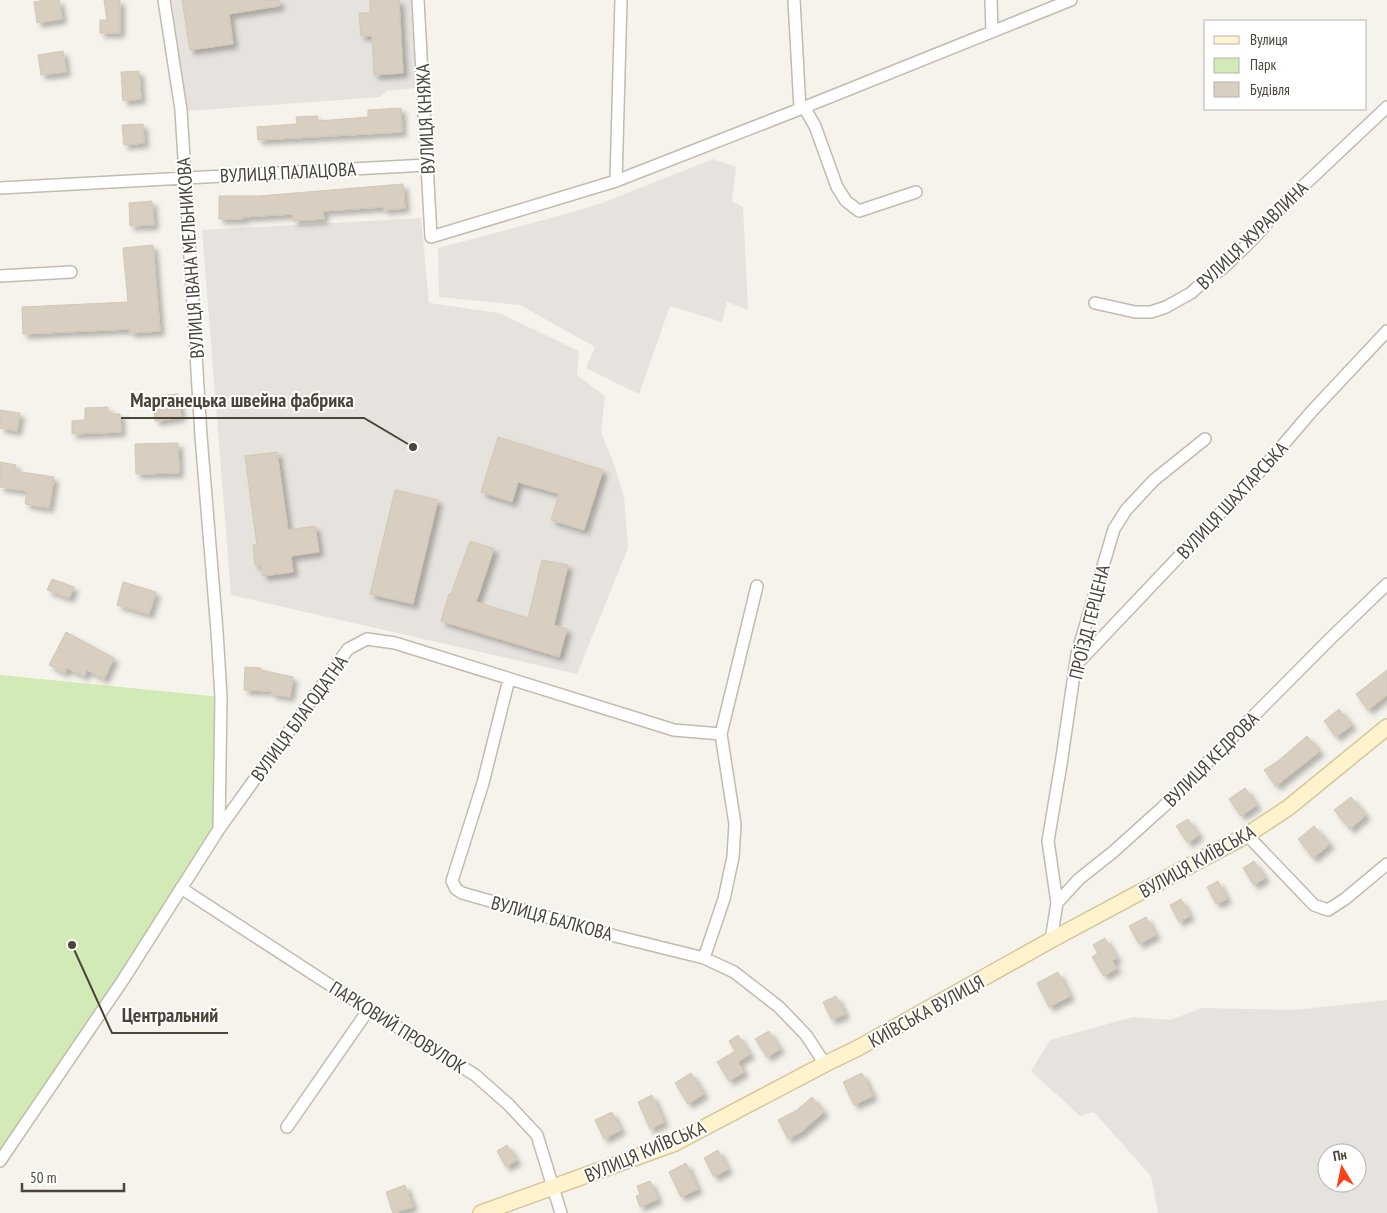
<svg xmlns="http://www.w3.org/2000/svg" width="1387" height="1213" viewBox="0 0 1387 1213" font-family="'PT Sans Narrow',sans-serif">
	<defs>
		<filter id="shadow"><feDropShadow dx="4.5" dy="4.5" stdDeviation="2.5" flood-color="#0004"/></filter>
	</defs>
	<rect width="100%" height="100%" fill="#f6f3ec"/>
	<path fill="#e6e2dd" fill-rule="evenodd" d="M 170,0 L 411,0 L 416,88 L 387,91 L 380,97 L 187,111 Z
		M 713,159 L 736,167 L 732,201 L 743,207 L 748,310 L 727,302 L 722,322 L 670,306 L 639,394 L 586,368 L 595,347 L 520,305 L 439,297 L 438,248 L 566,214 L 602,203 Z
		M 421,218 L 429,303 L 499,313 L 579,351 L 577,375 L 605,396 L 601,432 L 613,461 L 624,497 L 628,548 L 577,674 L 231,595 L 202,230 Z
		M 1387,1000 L 1387,1213 L 1158,1213 L 1151,1176 L 1094,1112 L 1080,1116 L 1031,1071 L 1050,1040 L 1133,1017 L 1170,1020 L 1202,1008 L 1294,1010 ZM 1327,1153 L 1357,1153 L 1357,1183 L 1327,1183 Z"/>
	<path fill="#d2eab5" d="M 0,675 L 221,697 L 219,829 L 0,1161 Z"/>
	<path fill="#d8cfc1" stroke="#d3c7b4" filter="url(#shadow)" d="M 46,0 L 59,0 L 62,19 L 37,23 L 34,2 Z
		M 104,0 L 120,0 L 120,33 L 100,33 L 100,20 L 107,20 Z
		M 182,0 L 279,0 L 279,6 L 229,14 L 233,44 L 190,50 Z
		M 370,0 L 399,0 L 403,73 L 374,75 L 372,36 L 361,36 L 359,13 L 370,13 Z
		M 63,51 L 66,72 L 41,75 L 38,55 Z
		M 139,71 L 141,99 L 123,101 L 121,72 Z
		M 401,108 L 402,132 L 258,140 L 257,127 L 297,124 L 296,117 L 317,116 L 318,121 L 368,117 L 368,110 Z
		M 143,124 L 144,143 L 124,145 L 122,125 Z
		M 403,184 L 405,208 L 384,210 L 383,207 L 323,211 L 324,219 L 293,221 L 293,214 L 243,217 L 243,219 L 219,219 L 219,196 L 259,196 Z
		M 152,201 L 154,225 L 130,226 L 129,203 Z
		M 153,245 L 160,331 L 130,333 L 130,329 L 23,334 L 22,307 L 128,302 L 123,248 Z
		M 178,394 L 181,417 L 155,421 L 153,401 L 160,400 L 159,396 Z
		M 108,407 L 108,414 L 120,414 L 121,432 L 72,434 L 72,421 L 85,420 L 85,408 Z
		M 0,410 L 20,413 L 17,431 L 0,428 Z
		M 498,437 L 603,470 L 584,530 L 551,520 L 559,494 L 518,482 L 512,502 L 481,492 Z
		M 178,443 L 179,473 L 136,474 L 135,444 Z
		M 277,452 L 288,530 L 315,526 L 319,552 L 291,556 L 293,572 L 263,576 L 261,565 L 255,565 L 253,545 L 257,545 L 245,456 Z
		M 0,462 L 16,465 L 15,471 L 54,477 L 49,508 L 25,504 L 27,491 L 0,487 Z
		M 395,490 L 438,500 L 413,604 L 370,594 Z
		M 470,541 L 494,549 L 476,602 L 528,618 L 542,560 L 568,565 L 554,625 L 567,629 L 559,657 L 441,621 L 449,594 L 451,594 Z
		M 52,579 L 74,587 L 69,598 L 47,590 Z
		M 123,582 L 156,592 L 149,614 L 117,605 Z
		M 66,632 L 114,658 L 104,679 L 87,670 L 84,676 L 67,668 L 65,673 L 49,665 Z
		M 245,667 L 261,668 L 261,670 L 293,677 L 290,697 L 271,694 L 272,691 L 244,690 Z
		M 1387,670 L 1387,695 L 1368,710 L 1356,694 Z
		M 1339,709 L 1352,725 L 1336,737 L 1324,721 Z
		M 1307,736 L 1320,751 L 1276,786 L 1264,770 L 1278,761 Z
		M 1245,788 L 1257,805 L 1241,816 L 1229,799 Z
		M 1351,797 L 1366,815 L 1350,829 L 1334,810 Z
		M 1188,819 L 1199,835 L 1188,843 L 1176,826 Z
		M 1314,826 L 1330,844 L 1313,858 L 1298,839 Z
		M 1254,861 L 1265,878 L 1254,885 L 1243,868 Z
		M 1218,881 L 1227,899 L 1216,904 L 1207,887 Z
		M 1181,899 L 1190,916 L 1179,922 L 1170,905 Z
		M 1146,917 L 1156,935 L 1139,944 L 1129,926 Z
		M 1105,938 L 1117,958 L 1112,961 L 1117,968 L 1104,976 L 1092,957 L 1098,953 L 1093,945 Z
		M 1058,972 L 1070,996 L 1049,1007 L 1037,983 Z
		M 836,996 L 845,1014 L 832,1020 L 823,1002 Z
		M 769,1031 L 780,1049 L 767,1057 L 755,1039 Z
		M 738,1035 L 750,1054 L 738,1062 L 744,1072 L 729,1081 L 717,1062 L 735,1051 L 729,1041 Z
		M 691,1073 L 704,1094 L 688,1104 L 675,1083 Z
		M 862,1073 L 873,1096 L 854,1105 L 843,1082 Z
		M 652,1095 L 664,1122 L 650,1129 L 638,1102 Z
		M 812,1097 L 824,1112 L 801,1132 L 788,1139 L 778,1120 L 797,1110 Z
		M 612,1112 L 621,1130 L 604,1139 L 595,1120 Z
		M 507,1145 L 517,1160 L 506,1167 L 497,1151 Z
		M 718,1150 L 728,1169 L 714,1177 L 704,1158 Z
		M 686,1163 L 698,1189 L 681,1197 L 669,1172 Z
		M 650,1181 L 658,1199 L 640,1207 L 636,1196 L 640,1195 L 637,1186 Z
		M 405,1185 L 413,1207 L 393,1213 L 386,1192 Z"/>
	<g fill="none" stroke-linecap="round" stroke-linejoin="round">
		<g stroke="#c2bbae" stroke-width="14">
			<path id="minor" d="M 164,0 L 181,110 L 201,436 L 217,631 L 221,697 L 219,829
				M 418,0 L 431,237 L 616,181 L 800,109 L 1071,0
				M 794,0 L 800,109
				M 991,0 L 992,32
				M 804,107 L 815,126 L 837,187 L 846,201 L 859,211 L 916,192
				M 616,181 L 621,0
				M 0,188 L 427,165
				M 0,276 L 71,272
				M 1095,303 L 1135,312 L 1151,312 L 1166,307 L 1191,293 L 1203,282 L 1223,268 L 1252,240 L 1285,203 L 1387,107
				M 1075,666 L 1265,466 L 1312,411 L 1387,331
				M 509,679 L 483,783 L 452,881 L 456,889 L 462,893 L 615,936 L 704,958 L 734,972 L 779,1007 L 806,1035 L 825,1064
				M 1247,835 L 1314,905 L 1328,910 L 1345,899 L 1387,864
				M 181,888 L 330,985 L 475,1075 L 508,1104 L 537,1135 L 561,1213
				M 1057,903 L 1048,841 L 1061,764 L 1077,654 L 1114,529 L 1126,510 L 1154,480 L 1205,439
				M 1051,940 L 1057,903 L 1079,879 L 1113,852 L 1163,807 L 1332,637 L 1387,584
				M 704,958 L 724,899 L 733,857 L 735,824 L 721,734
				M 287,1127 L 369,1009
				M 0,1161 L 123,980 L 219,829 L 348,649 L 367,639 L 395,643 L 674,730 L 721,734 L 757,586"/>
		</g>
		<g stroke="#d6c79b" stroke-width="18">
			<path id="secondary" d="M 481,1213 L 673,1144 L 825,1064 L 858,1048 L 1051,940 L 1247,835 L 1288,808 L 1387,727"/>
		</g>
		<use href="#minor" stroke="#fff" stroke-width="11"/>
		<use href="#secondary" stroke="#fff3cd" stroke-width="15"/>
	</g>
	<g text-anchor="middle" stroke-width="4" stroke-linejoin="round" paint-order="stroke">
		<g font-size="19" fill="#4b4439" stroke="#fff">
			<text transform="translate(425 119) rotate(-93)" y="7">ВУЛИЦЯ КНЯЖА</text>
			<text transform="translate(288 172) rotate(-3)" y="7">ВУЛИЦЯ ПАЛАЦОВА</text>
			<text transform="translate(1252 235) rotate(-44)" y="7">ВУЛИЦЯ ЖУРАВЛИНА</text>
			<text transform="translate(190 258) rotate(-94)" y="7">ВУЛИЦЯ ІВАНА МЕЛЬНИКОВА</text>
			<text transform="translate(1232 500) rotate(-47)" y="7">ВУЛИЦЯ ШАХТАРСЬКА</text>
			<text transform="translate(1089 622) rotate(-76)" y="7">ПРОЇЗД ГЕРЦЕНА</text>
			<text transform="translate(299 718) rotate(-54)" y="7">ВУЛИЦЯ БЛАГОДАТНА</text>
			<text transform="translate(1211 759) rotate(-45)" y="7">ВУЛИЦЯ КЕДРОВА</text>
			<text transform="translate(1197 861) rotate(-29)" y="7">ВУЛИЦЯ КИЇВСЬКА</text>
			<text transform="translate(552 918) rotate(15)" y="7">ВУЛИЦЯ БАЛКОВА</text>
			<text transform="translate(926 1011) rotate(-29)" y="7">КИЇВСЬКА ВУЛИЦЯ</text>
			<text transform="translate(398 1027) rotate(32)" y="7">ПАРКОВИЙ ПРОВУЛОК</text>
			<text transform="translate(645 1151) rotate(-23)" y="7">ВУЛИЦЯ КИЇВСЬКА</text>
		</g>
	</g>
	<path fill="none" stroke="#4b4439" stroke-width="2" d="M413 447L364 418H121M72 945L112 1033H228"/>
	<g fill="#4b4439" stroke="#fff" stroke-width="2">
		<circle cx="413" cy="447" r="5"/>
		<circle cx="72" cy="945" r="5"/>
	</g>
	<g font-size="20" text-anchor="middle" font-weight="bold" fill="#4b4439" stroke="#fff" stroke-width="4" stroke-linejoin="round" paint-order="stroke">
		<text x="242" y="407">Марганецька швейна фабрика</text>
		<text x="170" y="1022">Центральний</text>
	</g>
	<rect x="1204" y="20" width="162" height="90" fill="#ffffff" stroke="#b7b4b0"/>
	<rect x="1214" y="36" width="25" height="8" fill="#fff3cd" stroke="#b7b4b0"/>
	<text x="1250" y="45" font-size="15" fill="#4b4439">Вулиця</text>
	<rect x="1214" y="58" width="25" height="15" fill="#d2eab5" stroke="#b7b4b0"/>
	<text x="1250" y="70" font-size="15" fill="#4b4439">Парк</text>
	<rect x="1214" y="82" width="25" height="15" fill="#d8cfc1" stroke="#b7b4b0"/>
	<text x="1250" y="95" font-size="15" fill="#4b4439">Будівля</text>
	<g transform="translate(1342 1168) rotate(350)"><circle r="24" fill="#ffffff" stroke="#b7b4b0"/>
	<path d="M0-4L9 19L0 12L-9 19Z" fill="#fc3f1d"/>
	<text y="-8" font-size="14" font-weight="bold" text-anchor="middle" fill="#4b4439">Пн</text>
	</g>
	<path d="M22 1183v8h102v-8" fill="none" stroke="#4b4439" stroke-width="2.5"/>
	<text x="30" y="1183" font-size="15" fill="#4b4439" stroke="#ffffff" stroke-width="4" paint-order="stroke">50 m</text>
</svg>
